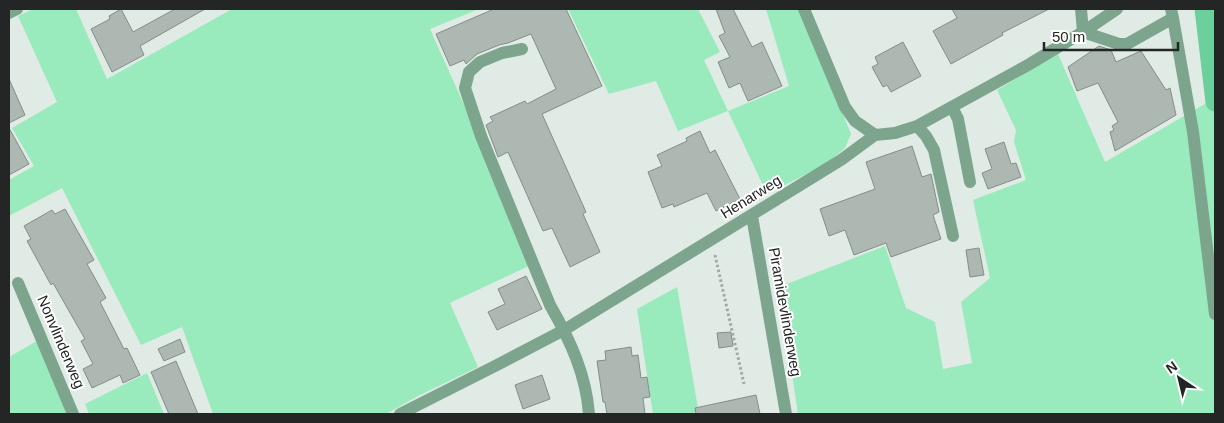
<svg xmlns="http://www.w3.org/2000/svg" width="1224" height="423" viewBox="0 0 1224 423" font-family="Helvetica,sans-serif">
	<rect width="100%" height="100%" fill="#e1ebe5"/>
	<path fill="#99eabc" d="M 33,9 L 76,9 L 107,79 L 232,9 L 479,9 L 430,29 L 535,263 L 450,303 L 478,367 L 418,396 L 386,414 L 213,414 L 182,327 L 141,345 L 62,188 L 9,216 L 9,180 L 34,166 L 12,128 L 57,102 L 18,16 Z
		M 568,9 L 698,9 L 720,52 L 704,60 L 728,111 L 789,86 L 766,9 L 800,9 L 851,134 L 845,148 L 828,163 L 767,194 L 728,111 L 678,131 L 656,81 L 609,94 Z
		M 1058,54 L 1105,162 L 1215,98 L 1215,414 L 798,414 L 779,287 L 885,246 L 906,308 L 935,322 L 943,369 L 972,363 L 961,302 L 990,278 L 973,200 L 1026,180 L 1014,142 L 1016,130 L 997,90 Z
		M 677,287 L 699,414 L 653,414 L 637,309 Z
		M 37,341 L 69,412 L 65,414 L 9,414 L 9,357 Z
		M 147,373 L 164,414 L 89,414 L 85,404 Z"/>
	<g fill="none" stroke-linecap="round" stroke-linejoin="round">
		<path stroke="#6bd09b" stroke-width="19" d="M 1204,9 L 1215,102"/>
	</g>
	<path fill="#aeb8b2" stroke="#848e88" d="M 121,9 L 133,32 L 175,9 L 205,9 L 140,46 L 144,55 L 112,72 L 91,29 L 110,19 L 109,16 Z
		M 494,9 L 566,9 L 602,86 L 542,114 L 586,212 L 583,214 L 600,252 L 570,267 L 552,228 L 543,231 L 508,152 L 498,157 L 486,125 L 493,121 L 490,117 L 525,101 L 527,104 L 556,89 L 531,34 L 508,43 L 499,45 L 477,54 L 466,64 L 464,60 L 450,66 L 436,34 Z
		M 716,9 L 733,9 L 752,47 L 762,42 L 782,86 L 748,101 L 740,83 L 729,88 L 718,62 L 730,57 L 719,36 L 725,33 Z
		M 952,9 L 1049,9 L 1002,33 L 1003,35 L 951,64 L 933,31 L 957,18 Z
		M 903,42 L 921,76 L 891,92 L 887,85 L 883,87 L 872,67 L 878,64 L 875,57 Z
		M 1099,46 L 1111,50 L 1116,62 L 1141,51 L 1166,90 L 1170,88 L 1176,115 L 1115,151 L 1110,132 L 1114,130 L 1112,126 L 1118,122 L 1098,83 L 1077,91 L 1068,67 Z
		M 9,79 L 25,115 L 9,123 Z
		M 9,128 L 29,164 L 9,175 Z
		M 700,131 L 710,153 L 715,150 L 740,199 L 716,211 L 707,193 L 674,207 L 673,204 L 662,208 L 648,172 L 662,166 L 657,155 L 687,141 L 686,138 Z
		M 1004,142 L 1011,164 L 1016,163 L 1021,177 L 988,189 L 982,173 L 992,169 L 985,149 Z
		M 912,146 L 922,177 L 931,174 L 939,212 L 933,215 L 941,239 L 891,257 L 886,243 L 854,255 L 845,230 L 829,236 L 820,209 L 875,189 L 866,162 Z
		M 65,209 L 94,260 L 87,264 L 106,298 L 100,302 L 124,349 L 127,348 L 140,375 L 123,383 L 120,375 L 92,388 L 83,369 L 93,364 L 81,341 L 85,339 L 53,283 L 51,285 L 27,241 L 31,239 L 24,226 L 52,210 L 55,214 Z
		M 979,248 L 984,275 L 970,277 L 966,250 Z
		M 526,276 L 542,309 L 497,330 L 488,312 L 505,304 L 498,289 Z
		M 731,332 L 733,346 L 719,348 L 717,333 Z
		M 180,339 L 185,352 L 164,361 L 158,349 Z
		M 631,347 L 632,356 L 638,355 L 641,378 L 647,377 L 650,397 L 643,398 L 645,414 L 607,414 L 605,402 L 603,402 L 597,361 L 606,360 L 605,351 Z
		M 176,361 L 198,414 L 169,414 L 151,372 Z
		M 542,375 L 550,399 L 523,409 L 515,385 Z
		M 756,395 L 760,414 L 696,414 L 695,408 Z"/>
	<g fill="none" stroke-linecap="round" stroke-linejoin="round">
		<path stroke="#a2a9a5" stroke-width="3" stroke-dasharray="2.5 2.5" stroke-linecap="butt" d="M 715,255 L 744,384"/>
		<path stroke="#7da58d" stroke-width="12" d="M 804,9 L 845,107 L 855,121 L 875,135
			M 1081,9 L 1083,32 L 1119,44 L 1127,44 L 1173,18 L 1171,9
			M 9,13 L 17,9
			M 1173,18 L 1193,132 L 1215,314
			M 522,49 L 502,53 L 480,62 L 469,72 L 465,88 L 481,136 L 550,305 C 570,340 586,374 589,414
			M 952,107 L 958,119 L 970,182
			M 917,126 L 926,136 L 934,150 L 953,236
			M 752,216 L 786,414
			M 18,283 L 73,414
			M 400,414 L 497,365 L 564,330 L 841,160 L 875,135 L 895,133 L 917,126 L 1028,65 L 1083,32 L 1117,9"/>
	</g>
	<g text-anchor="middle" stroke-width="4" stroke-linejoin="round" paint-order="stroke">
		<g font-size="15" fill="#232624" stroke="#fff">
			<text transform="translate(751 197) rotate(-32)" y="5">Henarweg</text>
			<text transform="translate(785 312) rotate(80)" y="5">Piramidevlinderweg</text>
			<text transform="translate(61 342) rotate(67)" y="5">Nonvlinderweg</text>
		</g>
	</g>
	<rect width="1224" height="423" fill="none" stroke="#232624" stroke-width="20"/>
	<g transform="translate(1179 378) rotate(325)" stroke="#ffffff" stroke-width="4" paint-order="stroke">
	<path d="M0-4L9 19L0 12L-9 19Z" fill="#232624"/>
	<text y="-8" font-size="14" font-weight="bold" text-anchor="middle" fill="#232624">N</text>
	</g>
	<path d="M1044 42v8h134v-8" fill="none" stroke="#232624" stroke-width="2.5"/>
	<text x="1052" y="42" font-size="15" fill="#232624" stroke="#ffffff" stroke-width="4" paint-order="stroke">50 m</text>
</svg>
